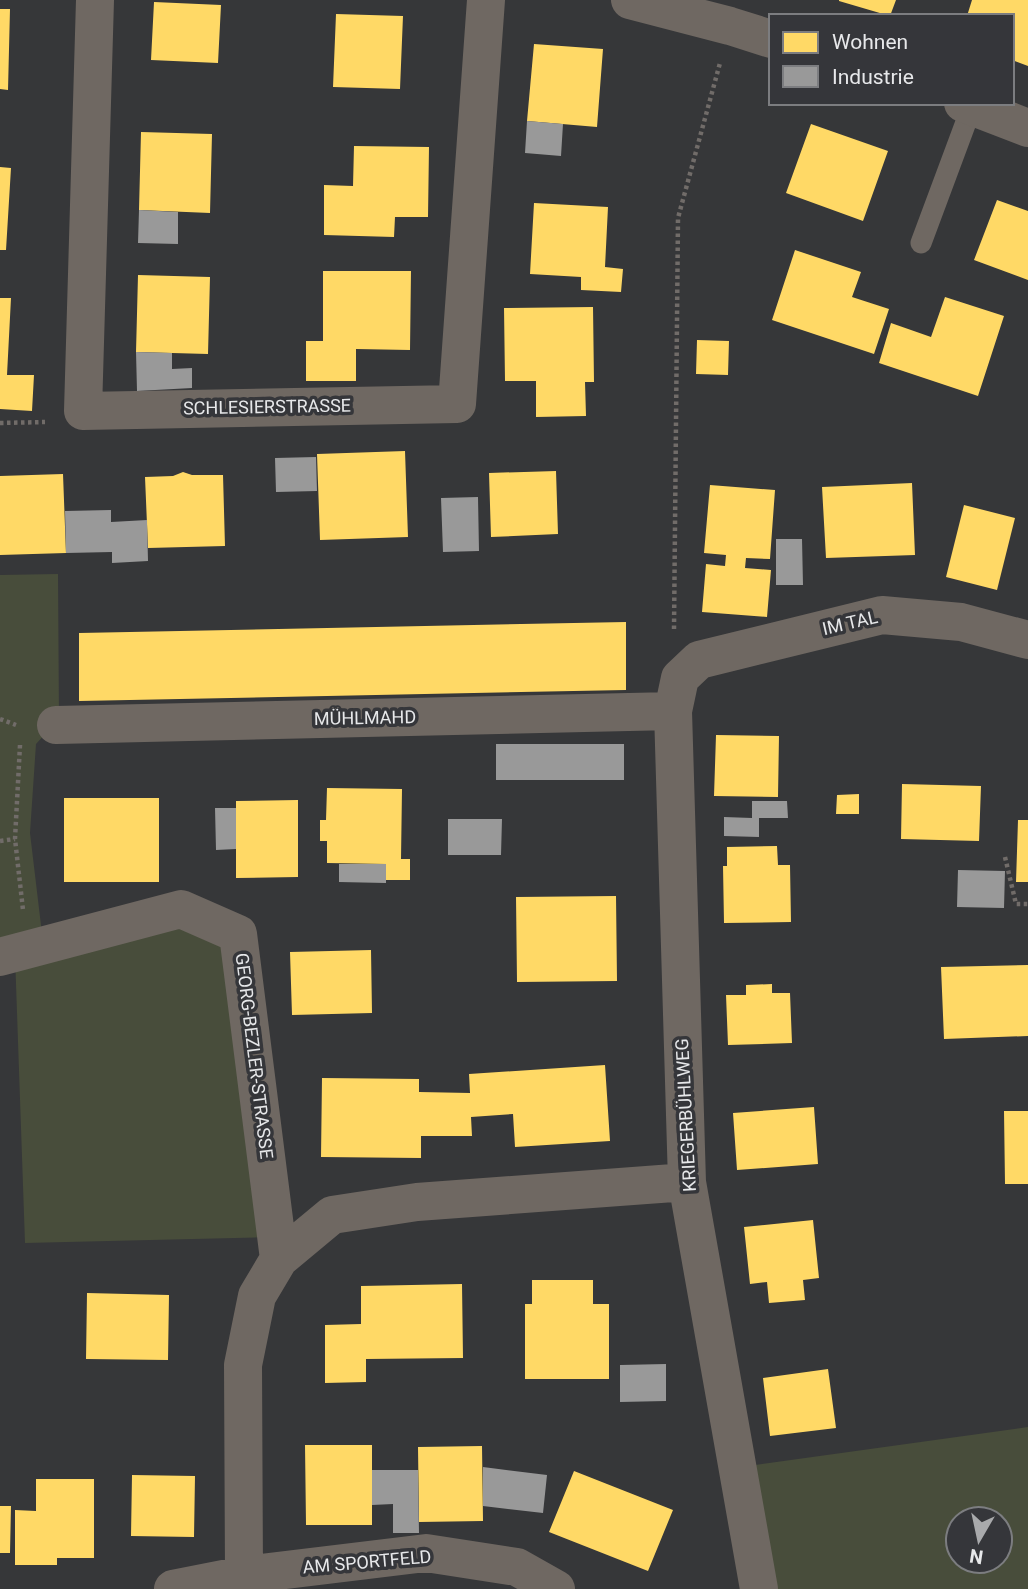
<svg xmlns="http://www.w3.org/2000/svg" width="1028" height="1589" viewBox="0 0 1028 1589" font-family="Roboto,sans-serif">
	<rect width="100%" height="100%" fill="#363739"/>
	<path fill="#484d3b" fill-rule="evenodd" d="M 58,574 L 59,719 L 36,744 L 30,833 L 43,942 L 0,953 L 0,575 Z
		M 181,910 L 237,936 L 275,1237 L 25,1243 L 15,955 Z
		M 1028,1427 L 1028,1589 L 762,1589 L 741,1467 ZM 958,1519 L 1000,1519 L 1000,1561 L 958,1561 Z"/>
	<path fill="#ffd966" d="M 896,0 L 890,16 L 839,1 L 839,0 Z
		M 972,0 L 1028,0 L 1028,66 L 1012,60 L 1012,16 L 967,16 Z
		M 154,2 L 221,5 L 218,63 L 151,60 Z
		M 0,9 L 10,9 L 8,90 L 0,89 Z
		M 336,14 L 403,16 L 400,89 L 333,87 Z
		M 534,44 L 603,49 L 597,127 L 527,121 Z
		M 811,124 L 888,151 L 863,221 L 786,193 Z
		M 141,132 L 212,134 L 210,213 L 139,210 Z
		M 354,146 L 429,147 L 428,217 L 395,217 L 394,237 L 324,235 L 324,185 L 353,186 Z
		M 0,167 L 11,168 L 6,250 L 0,250 Z
		M 997,200 L 1028,211 L 1028,280 L 974,260 Z
		M 534,203 L 608,207 L 605,267 L 623,269 L 621,292 L 581,290 L 581,277 L 530,274 Z
		M 795,250 L 861,272 L 852,297 L 889,309 L 874,354 L 772,320 Z
		M 323,271 L 411,271 L 410,350 L 356,349 L 356,381 L 306,381 L 306,341 L 323,341 Z
		M 138,275 L 210,277 L 208,354 L 136,352 Z
		M 945,297 L 1004,316 L 978,396 L 879,363 L 891,323 L 931,337 Z
		M 0,298 L 11,298 L 7,375 L 34,375 L 32,411 L 0,409 Z
		M 593,307 L 594,382 L 585,382 L 586,416 L 536,417 L 536,381 L 505,381 L 504,308 Z
		M 697,340 L 729,341 L 728,375 L 696,374 Z
		M 405,451 L 408,537 L 320,540 L 317,454 Z
		M 556,471 L 558,534 L 491,537 L 489,473 Z
		M 183,472 L 192,475 L 223,475 L 225,546 L 148,548 L 145,477 L 173,476 Z
		M 63,474 L 66,553 L 0,555 L 0,476 Z
		M 912,483 L 915,555 L 826,558 L 822,487 Z
		M 710,485 L 775,490 L 770,559 L 746,558 L 745,568 L 771,570 L 767,617 L 702,612 L 706,564 L 725,566 L 726,555 L 704,553 Z
		M 964,505 L 1015,518 L 997,590 L 946,577 Z
		M 626,622 L 626,690 L 79,701 L 79,633 Z
		M 716,735 L 779,736 L 778,797 L 714,796 Z
		M 902,784 L 981,786 L 979,841 L 901,839 Z
		M 327,788 L 402,789 L 401,859 L 410,859 L 410,880 L 386,880 L 386,864 L 327,863 L 327,841 L 320,841 L 320,820 L 326,820 Z
		M 859,794 L 859,814 L 836,814 L 837,795 Z
		M 64,798 L 159,798 L 159,882 L 64,882 Z
		M 298,800 L 298,877 L 236,878 L 236,801 Z
		M 1018,820 L 1028,820 L 1028,882 L 1016,882 Z
		M 777,846 L 778,865 L 790,865 L 791,922 L 724,923 L 723,866 L 727,866 L 727,847 Z
		M 616,896 L 617,981 L 517,982 L 516,897 Z
		M 371,950 L 372,1013 L 292,1015 L 290,952 Z
		M 1028,965 L 1028,1036 L 944,1039 L 941,967 Z
		M 772,984 L 772,993 L 790,993 L 792,1043 L 728,1045 L 726,995 L 746,995 L 746,985 Z
		M 605,1065 L 610,1141 L 515,1147 L 513,1114 L 471,1117 L 472,1136 L 421,1136 L 421,1158 L 321,1157 L 322,1078 L 419,1079 L 419,1092 L 470,1093 L 469,1074 Z
		M 814,1107 L 818,1164 L 737,1170 L 733,1113 Z
		M 1004,1111 L 1028,1111 L 1028,1184 L 1005,1184 Z
		M 813,1220 L 819,1278 L 803,1280 L 805,1300 L 769,1303 L 767,1282 L 750,1284 L 744,1227 Z
		M 532,1280 L 593,1280 L 593,1304 L 609,1304 L 609,1379 L 525,1379 L 525,1304 L 532,1304 Z
		M 462,1284 L 463,1358 L 366,1359 L 366,1382 L 325,1383 L 325,1325 L 361,1324 L 361,1286 Z
		M 87,1293 L 169,1295 L 168,1360 L 86,1359 Z
		M 828,1369 L 836,1428 L 770,1436 L 763,1378 Z
		M 305,1445 L 372,1445 L 372,1525 L 306,1525 Z
		M 482,1446 L 483,1521 L 419,1522 L 418,1447 Z
		M 574,1471 L 673,1510 L 648,1571 L 549,1532 Z
		M 132,1475 L 195,1476 L 194,1537 L 131,1536 Z
		M 36,1479 L 94,1479 L 94,1558 L 57,1558 L 57,1565 L 15,1565 L 15,1510 L 36,1511 Z
		M 0,1506 L 11,1506 L 10,1553 L 0,1553 Z"/>
	<path fill="#999" d="M 527,121 L 563,124 L 561,156 L 525,153 Z
		M 139,210 L 178,212 L 178,244 L 138,243 Z
		M 136,352 L 172,353 L 172,369 L 192,368 L 192,388 L 137,391 Z
		M 316,457 L 317,491 L 276,492 L 275,458 Z
		M 478,497 L 479,551 L 443,552 L 441,498 Z
		M 111,510 L 111,522 L 147,520 L 148,561 L 112,563 L 112,552 L 66,553 L 65,511 Z
		M 776,539 L 802,539 L 803,585 L 776,585 Z
		M 496,744 L 624,744 L 624,780 L 496,780 Z
		M 752,801 L 787,801 L 788,818 L 759,818 L 759,837 L 724,836 L 724,817 L 752,818 Z
		M 215,808 L 236,808 L 236,849 L 216,850 Z
		M 448,819 L 502,819 L 501,855 L 448,855 Z
		M 339,864 L 386,864 L 386,883 L 339,882 Z
		M 958,870 L 1005,871 L 1004,908 L 957,907 Z
		M 666,1364 L 666,1401 L 620,1402 L 620,1365 Z
		M 483,1467 L 547,1475 L 543,1513 L 483,1506 Z
		M 372,1470 L 418,1470 L 419,1533 L 393,1533 L 393,1504 L 372,1505 Z"/>
	<g fill="none" stroke-linecap="round" stroke-linejoin="round">
		<path stroke="#716c69" stroke-width="4.5" stroke-dasharray="3.5 3.5" stroke-linecap="butt" d="M 0,423 L 45,422
			M 674,629 L 678,218 L 720,63
			M 0,719 L 16,725
			M 20,745 L 15,839 L 23,910
			M 0,841 L 15,839
			M 1005,857 L 1016,904 L 1028,904"/>
		<path stroke="#6f6862" stroke-width="21" d="M 921,243 L 972,106"/>
		<path stroke="#6f6862" stroke-width="38" d="M 95,0 L 83,411 L 457,404 L 486,0
			M 630,0 L 730,26 L 771,39
			M 963,103 L 1028,128
			M 56,725 L 673,711
			M 0,957 L 181,909 L 238,934 L 279,1259
			M 244,1575 L 243,1365 L 257,1296 L 279,1259 L 332,1215 L 417,1202 L 687,1182
			M 173,1589 L 244,1575 L 426,1553 L 517,1567 L 556,1589
			M 759,1589 L 687,1182 L 673,711 L 680,678 L 699,660 L 882,615 L 961,622 L 1028,640"/>
	</g>
	<g text-anchor="middle" stroke-width="7" stroke-linejoin="round" paint-order="stroke">
		<g font-size="18" fill="#e7e8ea" stroke="#35363a">
			<text transform="translate(267 407) rotate(-1)" y="6">SCHLESIERSTRASSE</text>
			<text transform="translate(850 623) rotate(-13)" y="6">IM TAL</text>
			<text transform="translate(365 718) rotate(-1)" y="6">MÜHLMAHD</text>
			<text transform="translate(254 1056) rotate(83)" y="6">GEORG-BEZLER-STRASSE</text>
			<text transform="translate(686 1115) rotate(-93)" y="6">KRIEGERBÜHLWEG</text>
			<text transform="translate(367 1562) rotate(-5)" y="6">AM SPORTFELD</text>
		</g>
	</g>
	<rect x="769" y="14" width="245" height="91" fill="#35363a" stroke="#7c7d80" stroke-width="2"/>
	<rect x="783" y="32" width="35" height="21" fill="#ffd966" stroke="#7c7d80" stroke-width="2"/>
	<text x="832" y="49" font-size="21" fill="#e7e8ea">Wohnen</text>
	<rect x="783" y="66" width="35" height="21" fill="#999999" stroke="#7c7d80" stroke-width="2"/>
	<text x="832" y="84" font-size="21" fill="#e7e8ea">Industrie</text>
	<g transform="translate(979 1540) rotate(189)"><circle r="33" fill="#35363a" stroke="#7c7d80" stroke-width="2"/>
	<path d="M0-5L12 26L0 18L-12 26Z" fill="#a9aaac"/>
	<text y="-10" font-size="19" font-weight="bold" text-anchor="middle" fill="#e7e8ea">N</text>
	</g>
</svg>
